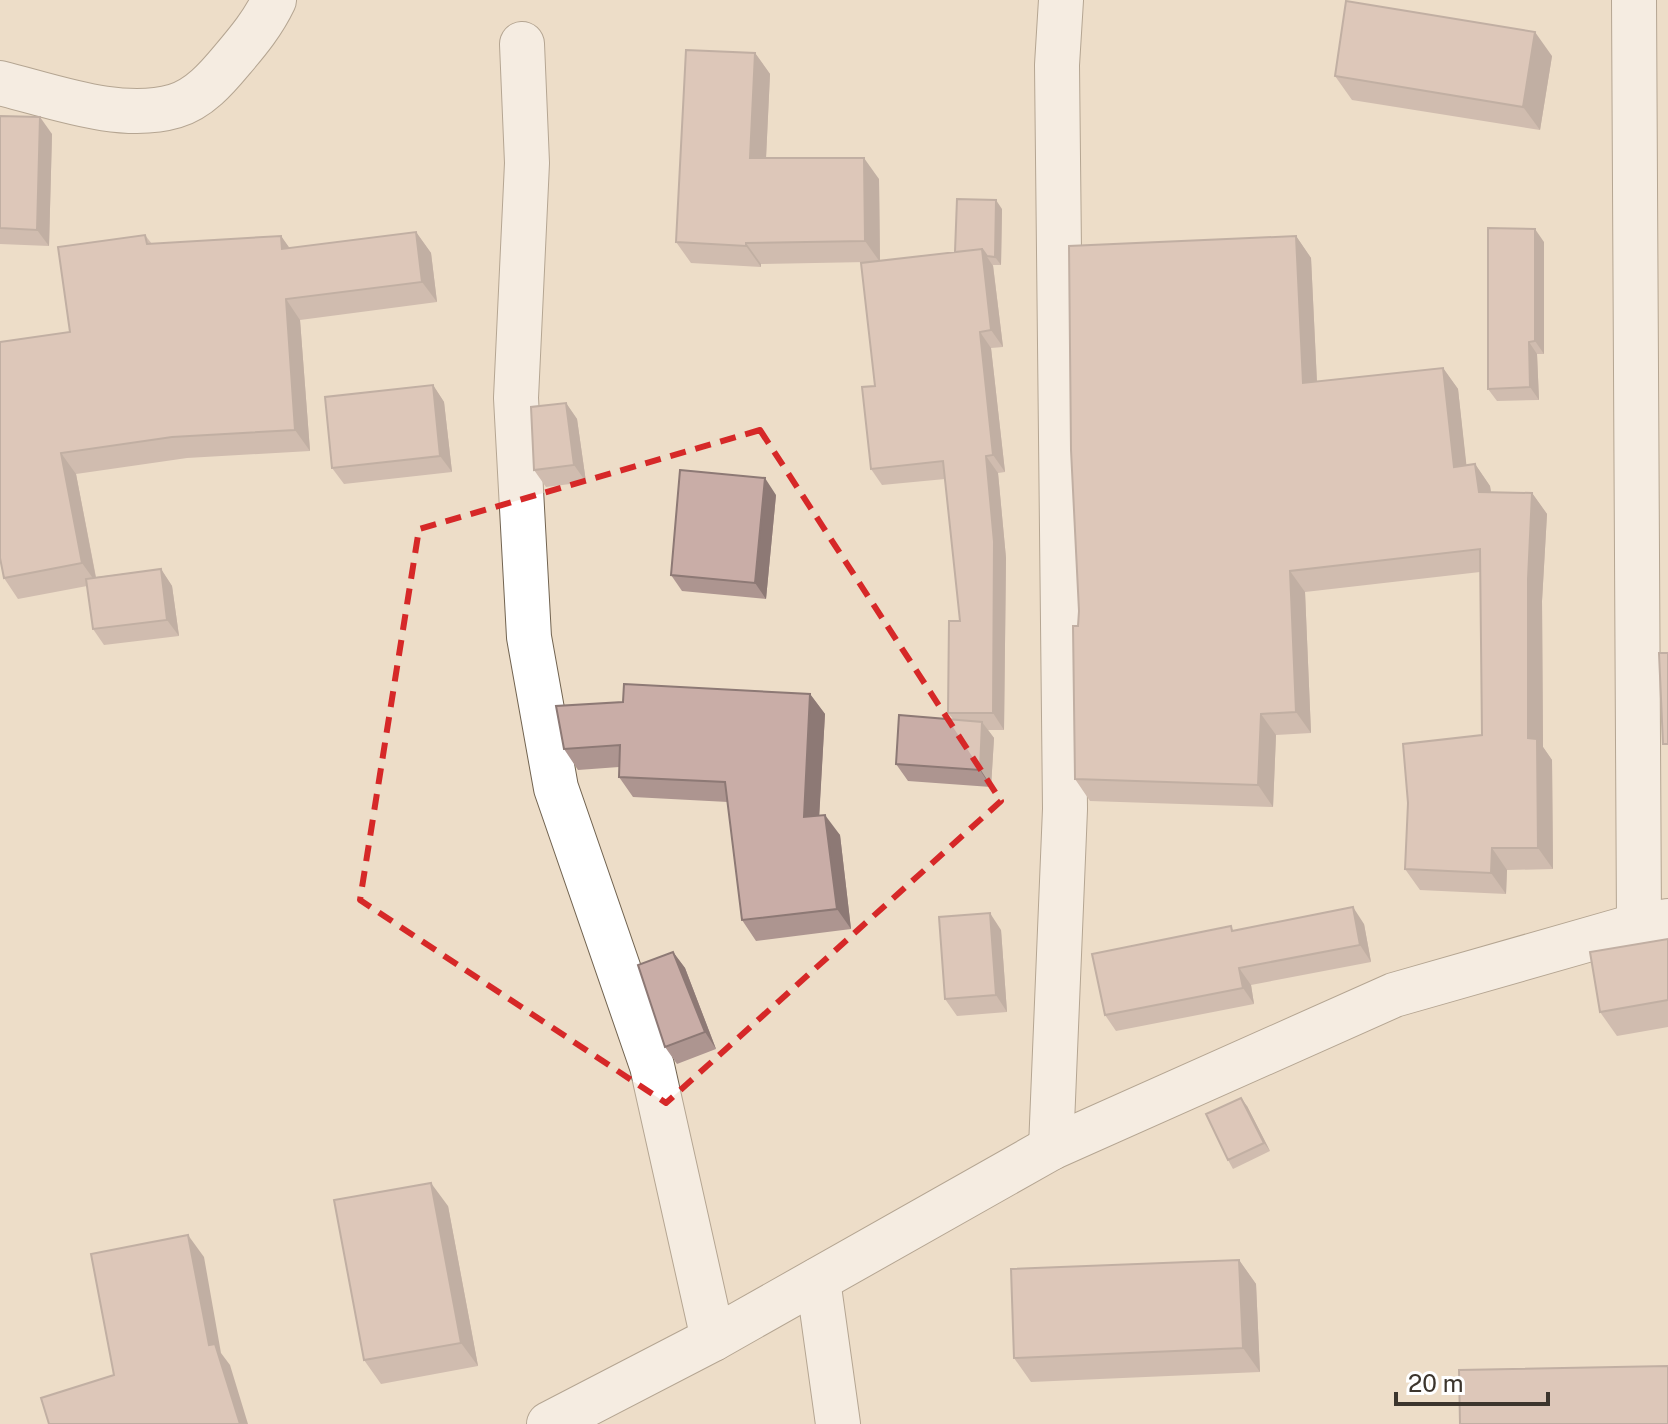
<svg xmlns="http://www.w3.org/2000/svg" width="1668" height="1424" viewBox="0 0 1668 1424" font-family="'Public Sans',sans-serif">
	<rect width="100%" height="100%" fill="#edddc8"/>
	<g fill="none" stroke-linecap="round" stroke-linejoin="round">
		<g stroke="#716350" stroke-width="46">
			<path id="minor" d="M 1634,0 L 1639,925
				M 522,44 L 527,163 L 516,398 L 529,637 L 556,788 L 652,1066 L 713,1339
				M 0,83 C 53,96 121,122 175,106 C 199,99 217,78 232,60 C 249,40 263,23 274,0
				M 1051,1148 L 1065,809 L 1057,65 L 1061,0
				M 818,1280 L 838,1424"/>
		</g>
		<g stroke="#716350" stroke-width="46">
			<path id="tertiary" d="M 549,1424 L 713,1339 L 1051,1148 L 1394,995 L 1639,925 L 1668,921"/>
		</g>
		<use href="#minor" stroke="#fff" stroke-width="44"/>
		<use href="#tertiary" stroke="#fff" stroke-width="44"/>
	</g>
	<path fill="#ad9590" d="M 755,53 L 770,74 L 766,158 L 879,179 L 880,261 L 955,252 L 1002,209 L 1001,265 L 993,265 L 1003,347 L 991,348 L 1005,472 L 998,473 L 1006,558 L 1004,730 L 988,730 L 994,738 L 991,787 L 908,781 L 896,764 L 953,719 L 948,713 L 960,621 L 945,479 L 882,485 L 871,469 L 875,386 L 867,262 L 761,264 L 761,267 L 691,263 L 676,242 Z
		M 1552,56 L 1540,130 L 1352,100 L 1335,76 Z
		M 0,116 L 52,134 L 49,246 L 0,244 Z
		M 416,232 L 431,253 L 437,302 L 300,320 L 310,451 L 187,458 L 76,474 L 96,577 L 161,569 L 172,586 L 179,636 L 104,645 L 93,629 L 87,586 L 18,599 L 4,578 L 70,332 L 145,235 L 152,244 L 281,236 L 289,248 Z
		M 1296,236 L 1311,258 L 1317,382 L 1443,368 L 1458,389 L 1466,465 L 1475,464 L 1490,486 L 1491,492 L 1532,493 L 1547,514 L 1542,601 L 1543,747 L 1552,760 L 1553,869 L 1507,870 L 1506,894 L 1420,890 L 1405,869 L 1482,735 L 1480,572 L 1305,592 L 1311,733 L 1276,735 L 1273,807 L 1090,801 L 1075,779 L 1078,626 Z
		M 1544,242 L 1544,354 L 1537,354 L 1539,400 L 1497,401 L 1488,389 Z
		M 433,385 L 444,402 L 452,472 L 344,484 L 332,468 Z
		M 566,403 L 577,419 L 586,482 L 546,487 L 534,470 Z
		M 776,495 L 766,599 L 682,591 L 671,575 Z
		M 810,694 L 825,714 L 819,816 L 840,835 L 851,929 L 756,941 L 742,920 L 728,802 L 633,797 L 619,777 L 619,767 L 578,770 L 564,749 Z
		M 1364,924 L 1371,962 L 1251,985 L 1254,1004 L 1116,1031 L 1105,1015 L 1234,931 Z
		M 1001,930 L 1007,1012 L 957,1016 L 945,999 Z
		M 1668,939 L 1668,1027 L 1617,1036 L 1600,1012 Z
		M 673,952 L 685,968 L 716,1049 L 677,1064 L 665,1047 Z
		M 1247,1106 L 1270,1151 L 1233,1169 L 1228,1160 Z
		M 448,1206 L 478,1366 L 381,1384 L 364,1360 Z
		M 1239,1260 L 1256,1284 L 1260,1372 L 1031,1382 L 1014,1358 Z"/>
	<path fill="#8d7975" d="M 1535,32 L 1552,56 L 1540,130 L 1523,107 Z
		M 755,53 L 770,74 L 765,179 L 750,158 Z
		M 40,117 L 52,134 L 49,246 L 37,230 Z
		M 864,158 L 879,179 L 880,262 L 865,241 Z
		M 996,200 L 1002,209 L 1001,265 L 995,257 Z
		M 1535,229 L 1544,242 L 1544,354 L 1535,341 Z
		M 416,232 L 431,253 L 437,302 L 422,282 Z
		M 281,236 L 296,257 L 282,249 Z
		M 1296,236 L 1311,258 L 1318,405 L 1303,383 Z
		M 746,243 L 761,264 L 761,267 L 746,246 Z
		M 982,249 L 993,266 L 1003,347 L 991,330 Z
		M 286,299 L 300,320 L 310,451 L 295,430 Z
		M 980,332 L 991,348 L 1005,472 L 993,455 Z
		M 1529,342 L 1537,354 L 1539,400 L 1530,387 Z
		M 1443,368 L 1458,389 L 1469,488 L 1454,467 Z
		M 433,385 L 444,402 L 452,472 L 440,456 Z
		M 566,403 L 577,419 L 586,482 L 574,465 Z
		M 61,453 L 76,474 L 97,584 L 82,563 Z
		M 986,456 L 998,473 L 1006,558 L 1004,730 L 993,713 Z
		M 1475,464 L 1490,486 L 1494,513 L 1479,492 Z
		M 765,478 L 776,495 L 766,599 L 755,583 Z
		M 1532,493 L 1547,514 L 1542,601 L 1543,747 L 1552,760 L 1553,869 L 1538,848 L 1528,738 L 1528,579 Z
		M 161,569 L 172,586 L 179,636 L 167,620 Z
		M 1290,571 L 1305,592 L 1311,733 L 1296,712 Z
		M 810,694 L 825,714 L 818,838 L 804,817 Z
		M 1261,714 L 1276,735 L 1273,807 L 1258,785 Z
		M 982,722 L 994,738 L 991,787 L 980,770 Z
		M 825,815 L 840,835 L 851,929 L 837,909 Z
		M 1492,848 L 1507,870 L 1506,894 L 1491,873 Z
		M 1353,907 L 1364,924 L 1371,962 L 1360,945 Z
		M 990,913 L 1001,930 L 1007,1012 L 996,995 Z
		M 673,952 L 685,968 L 716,1049 L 705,1032 Z
		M 1239,968 L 1251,985 L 1254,1004 L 1243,988 Z
		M 1241,1098 L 1247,1106 L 1270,1151 L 1264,1143 Z
		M 431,1183 L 448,1206 L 478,1366 L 461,1343 Z
		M 188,1235 L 204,1257 L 221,1353 L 230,1365 L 248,1424 L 240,1424 L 209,1345 Z
		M 1239,1260 L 1256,1284 L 1260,1372 L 1243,1348 Z"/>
	<path fill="#c9ada7" stroke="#8d7975" stroke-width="2" d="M 1346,1 L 1535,32 L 1523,107 L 1335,76 Z
		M 686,50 L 755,53 L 750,158 L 864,158 L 865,241 L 746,243 L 746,246 L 676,242 Z
		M 0,116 L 40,117 L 37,230 L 0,228 Z
		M 957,199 L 996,200 L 995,257 L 987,256 L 982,249 L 955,252 Z
		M 1488,228 L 1535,229 L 1535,341 L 1529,342 L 1530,387 L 1488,389 Z
		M 416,232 L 422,282 L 286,299 L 295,430 L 172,437 L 61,453 L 82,563 L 4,578 L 0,558 L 0,342 L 70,332 L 58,247 L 145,235 L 147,244 L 281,236 L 282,249 Z
		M 1296,236 L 1303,383 L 1443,368 L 1454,467 L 1475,464 L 1479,492 L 1532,493 L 1528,579 L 1528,738 L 1537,739 L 1538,848 L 1492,848 L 1491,873 L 1405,869 L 1408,803 L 1403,744 L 1482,735 L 1480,549 L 1290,571 L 1296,712 L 1261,714 L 1258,785 L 1075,779 L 1073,626 L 1078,626 L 1079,611 L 1071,450 L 1069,246 Z
		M 982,249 L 991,330 L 980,332 L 993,455 L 986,456 L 994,542 L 993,713 L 948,713 L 949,621 L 960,621 L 943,461 L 871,469 L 862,387 L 875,386 L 861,263 Z
		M 433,385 L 440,456 L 332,468 L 325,397 Z
		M 566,403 L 574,465 L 534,470 L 531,407 Z
		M 680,470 L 765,478 L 755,583 L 671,575 Z
		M 161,569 L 167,620 L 93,629 L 86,579 Z
		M 1659,653 L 1668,653 L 1668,744 L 1663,744 Z
		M 624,684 L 810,694 L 804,817 L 825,815 L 837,909 L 742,920 L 725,782 L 619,777 L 620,745 L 564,749 L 556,706 L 623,702 Z
		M 899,715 L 982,722 L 980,770 L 896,764 Z
		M 1353,907 L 1360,945 L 1239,968 L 1243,988 L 1105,1015 L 1092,954 L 1231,926 L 1232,931 Z
		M 990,913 L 996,995 L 945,999 L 939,917 Z
		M 1668,939 L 1668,1000 L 1600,1012 L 1590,952 Z
		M 673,952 L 705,1032 L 665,1047 L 638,965 Z
		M 1241,1098 L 1264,1143 L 1228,1160 L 1206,1114 Z
		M 431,1183 L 461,1343 L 364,1360 L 334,1200 Z
		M 188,1235 L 209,1345 L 215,1344 L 240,1424 L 49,1424 L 41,1398 L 114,1375 L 91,1254 Z
		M 1239,1260 L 1243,1348 L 1014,1358 L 1011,1269 Z
		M 1668,1366 L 1668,1424 L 1460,1424 L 1459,1370 Z"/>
	<path d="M0 0H1668V1424H0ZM 760,430 L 1001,801 L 666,1103 L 360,900 L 419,529 Z" fill="#edddc8" fill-opacity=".55" fill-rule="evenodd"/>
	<path fill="none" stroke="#d62828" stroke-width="6" stroke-dasharray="16 10" stroke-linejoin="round" d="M 760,430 L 1001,801 L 666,1103 L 360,900 L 419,529 Z"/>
	<path d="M1396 1392v12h152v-12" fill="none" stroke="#3c352d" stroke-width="4"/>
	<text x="1408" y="1392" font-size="24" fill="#3c352d" stroke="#ffffff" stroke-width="6" paint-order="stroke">20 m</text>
</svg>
